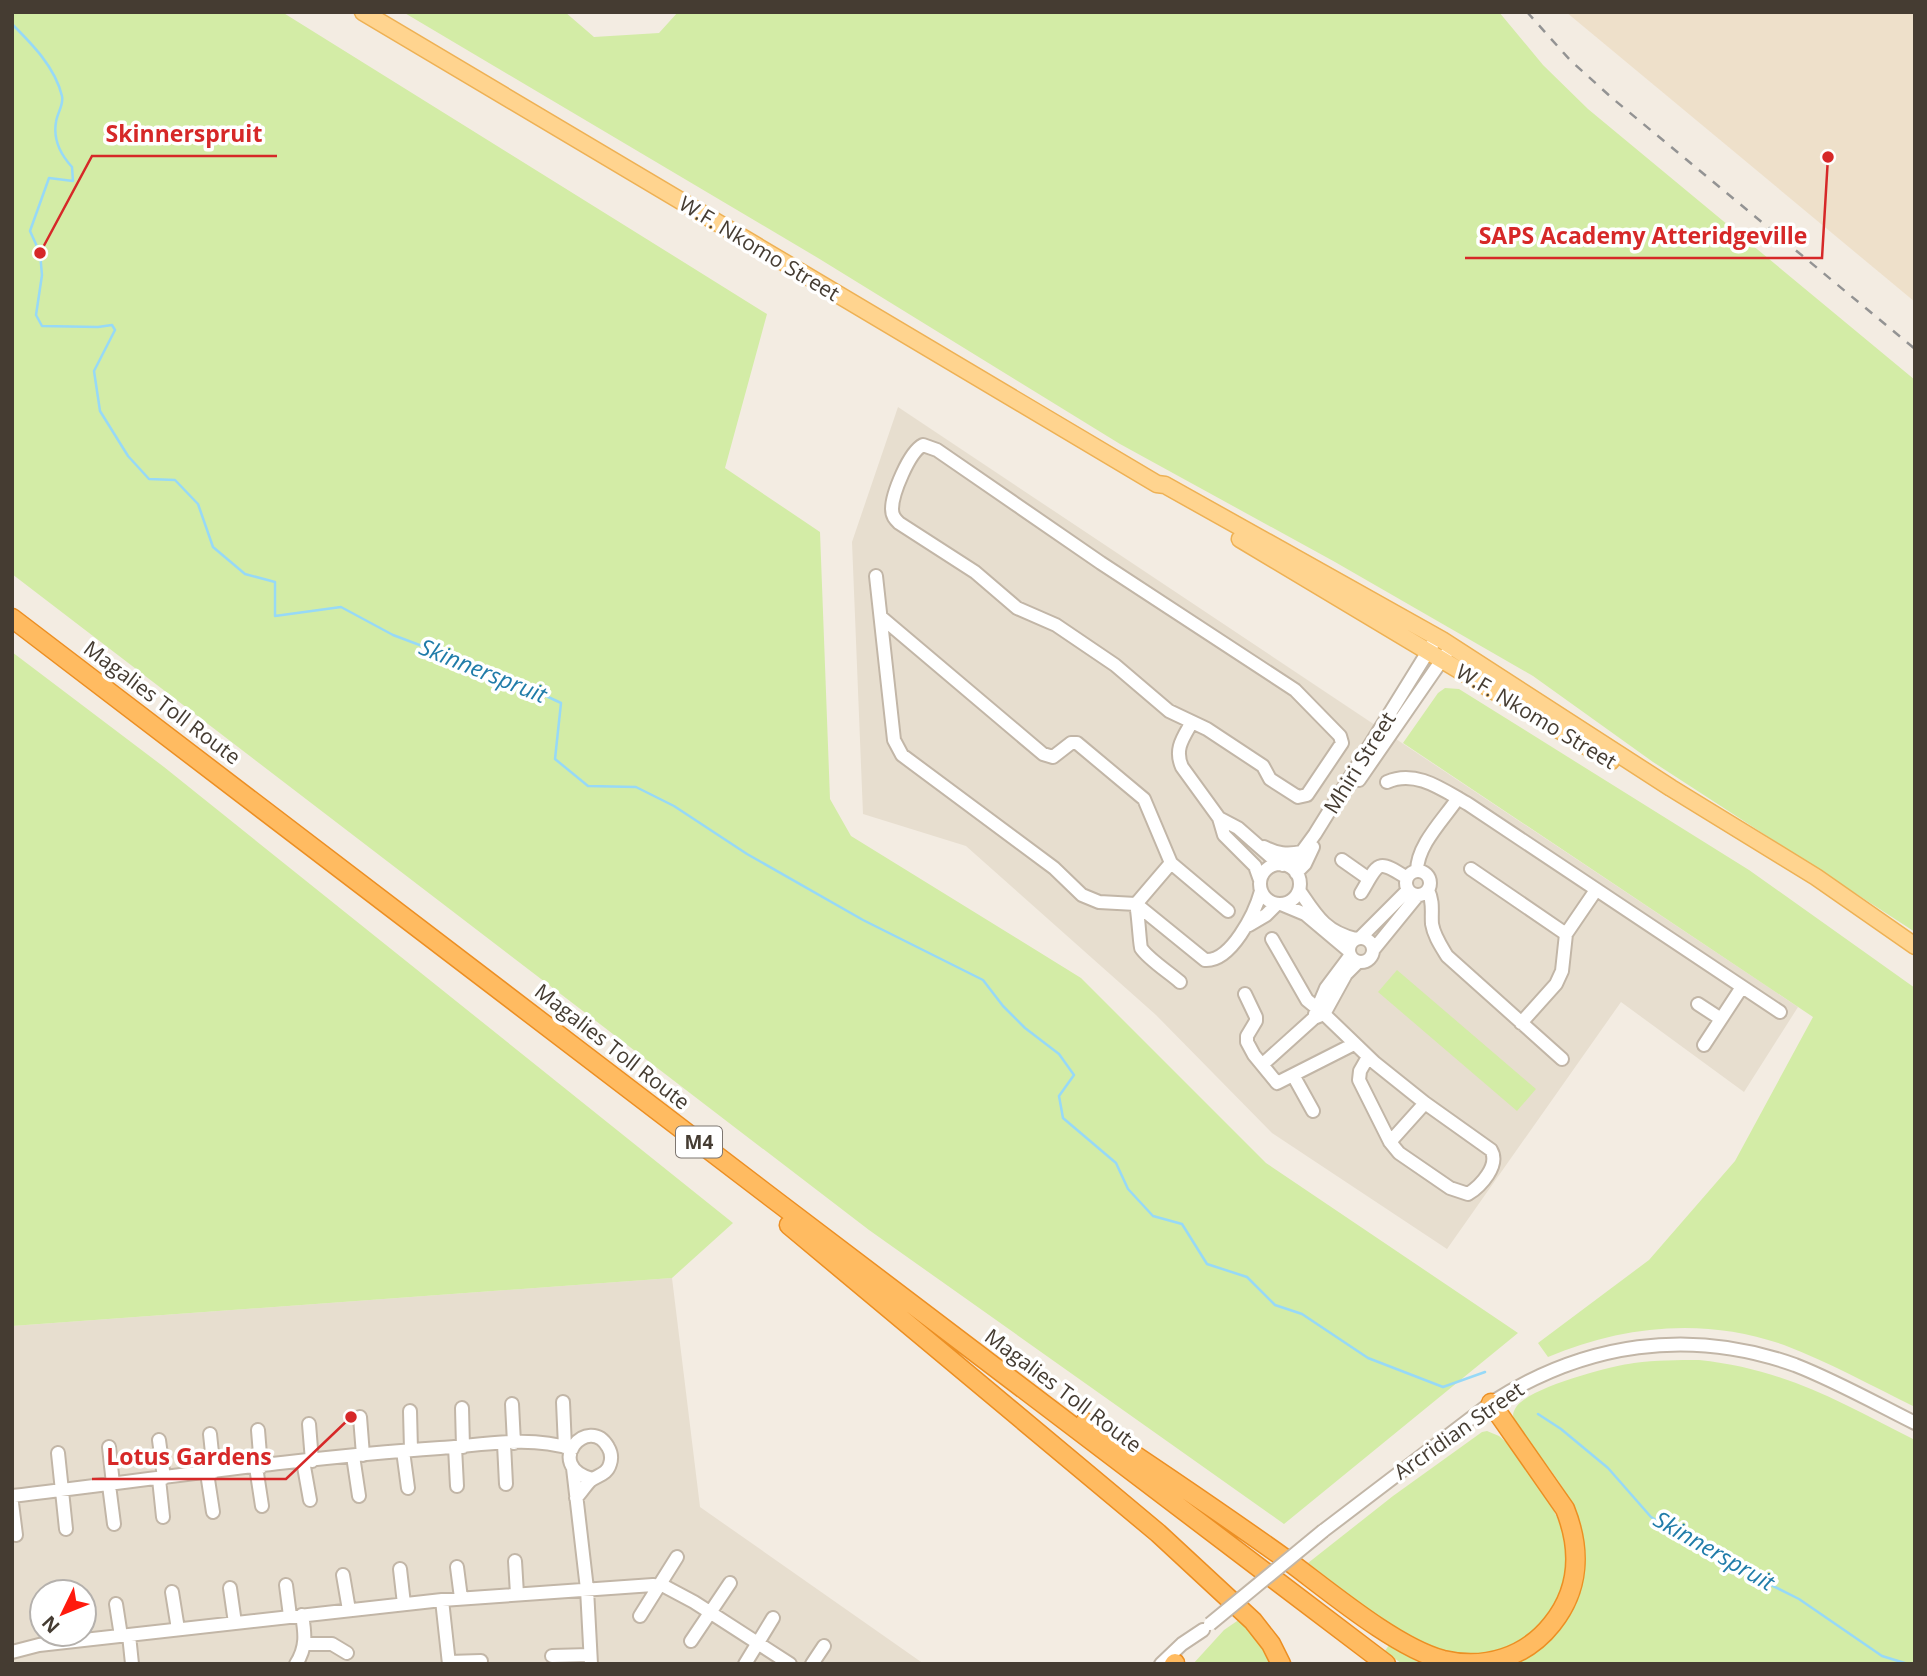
<svg xmlns="http://www.w3.org/2000/svg" width="1927" height="1676" viewBox="0 0 1927 1676" font-family="'Open Sans',sans-serif">
	<rect width="100%" height="100%" fill="#f3ece2"/>
	<path fill="#e7decf" fill-rule="evenodd" d="M 898,407 L 1798,1007 L 1744,1092 L 1621,1002 L 1447,1249 L 1272,1133 L 1156,1015 L 966,846 L 863,814 L 852,542 Z
		M 672,1278 L 700,1507 L 924,1664 L 12,1664 L 12,1326 ZM 42,1592 L 84,1592 L 84,1634 L 42,1634 Z"/>
	<path fill="#eee0ca" d="M 1566,12 L 1915,12 L 1915,302 Z"/>
	<path fill="#d3eca6" d="M 12,12 L 282,12 L 767,314 L 725,468 L 820,532 L 830,799 L 851,836 L 1081,978 L 1266,1163 L 1518,1333 L 1284,1524 L 869,1230 L 12,574 Z
		M 403,12 L 565,12 L 594,37 L 659,33 L 678,12 L 1499,12 L 1543,65 L 1588,109 L 1915,380 L 1915,932 L 1653,762 L 1533,676 L 1335,562 L 1120,444 L 818,258 Z
		M 12,652 L 164,767 L 733,1223 L 672,1278 L 12,1326 Z
		M 1445,688 L 1459,689 L 1749,870 L 1915,988 L 1915,1407 C 1872,1386 1829,1362 1784,1345 C 1706,1317 1623,1325 1548,1357 L 1538,1343 L 1649,1260 L 1735,1161 L 1813,1017 L 1403,743 L 1438,693 Z
		M 1397,970 L 1536,1089 L 1517,1111 L 1378,992 Z
		M 1699,1360 C 1785,1369 1840,1402 1915,1440 L 1915,1664 L 1516,1664 C 1573,1634 1602,1569 1574,1508 C 1560,1478 1535,1451 1515,1424 C 1513,1418 1512,1414 1515,1409 C 1525,1388 1611,1366 1634,1363 C 1656,1360 1678,1360 1699,1360 Z
		M 1487,1431 L 1499,1436 L 1507,1443 C 1525,1470 1555,1503 1563,1533 C 1583,1605 1516,1669 1446,1652 C 1405,1643 1343,1589 1308,1563 L 1393,1496 L 1482,1432 Z
		M 1240,1619 L 1259,1638 L 1271,1664 L 1193,1664 L 1224,1630 Z
		M 1389,1645 L 1421,1664 L 1402,1664 L 1385,1651 Z"/>
	<g fill="none" stroke-linecap="round" stroke-linejoin="round">
		<path stroke="#97d9f7" stroke-width="2.5" d="M 12,24 C 32,44 55,67 62,96 C 64,105 57,113 56,122 C 53,139 61,155 72,167 L 73,181 L 49,178 L 30,231 L 40,253 L 42,275 L 36,315 L 42,326 L 98,327 L 112,325 L 115,330 L 94,371 L 100,411 L 128,456 L 149,479 L 175,480 L 198,504 L 213,547 L 245,574 L 275,582 L 275,616 L 341,607 L 393,635 L 510,679 L 561,703 L 555,759 L 588,786 L 636,787 L 674,806 L 747,854 L 863,920 L 983,980 L 1003,1006 L 1025,1028 L 1059,1054 L 1074,1075 L 1059,1096 L 1063,1118 L 1116,1163 L 1128,1189 L 1153,1216 L 1182,1224 L 1207,1264 L 1247,1277 L 1275,1305 L 1302,1314 L 1368,1358 L 1443,1387 L 1485,1372
			M 1538,1414 L 1561,1429 L 1608,1468 L 1651,1517 L 1727,1563 L 1799,1599 L 1882,1656 L 1908,1664"/>
		<g stroke="#c2b6a7" stroke-width="16">
			<path id="minor" d="M 923,445 L 937,450 L 1101,563 L 1295,690 L 1340,736 L 1342,743 L 1307,795 L 1298,797 L 1270,779 L 1263,766 L 1207,729 L 1169,711 L 1115,665 L 1056,625 L 1017,608 L 975,572 L 899,523 C 895,519 892,516 892,509 C 892,494 909,452 923,445 Z
				M 876,576 L 894,740 L 902,755 L 1054,868 L 1082,895 L 1099,902 L 1136,904 L 1205,960 C 1231,962 1255,913 1261,891
				M 881,617 L 1043,754 L 1053,757 L 1071,743 L 1077,743 L 1144,799 L 1171,863 L 1228,911
				M 1192,722 C 1183,738 1174,749 1182,767 L 1219,818 L 1224,835 L 1255,866 L 1260,880
				M 1359,780 L 1446,654
				M 1387,782 C 1416,769 1443,790 1468,804 L 1780,1012
				M 1219,818 L 1238,828 L 1279,864
				M 1264,847 C 1277,854 1287,855 1302,852
				M 1342,860 L 1369,879
				M 1171,863 L 1136,904 C 1138,911 1140,946 1141,948 C 1148,959 1170,973 1180,982
				M1260 884a20 20 0 1 1 40 0a20 20 0 1 1-40 0Z
				M 1283,865 L 1296,860 L 1315,834 L 1437,637
				M 1471,869 L 1566,934
				M 1417,871 C 1417,845 1444,819 1458,798
				M1406 883a12 12 0 1 1 24 0a12 12 0 1 1-24 0Z
				M 1296,873 L 1305,864 L 1313,847
				M 1299,890 C 1316,915 1325,932 1356,939
				M 1428,890 C 1434,903 1431,912 1432,924 C 1434,936 1441,946 1447,956 L 1562,1059
				M 1361,893 C 1379,863 1376,858 1407,878
				M 1281,904 L 1305,914 L 1349,951
				M 1249,925 L 1266,915 L 1277,904
				M1349 950a12 12 0 1 1 24 0a12 12 0 1 1-24 0Z
				M 1360,938 L 1408,890
				M 1272,939 L 1307,1000 L 1324,1014 L 1375,1063 L 1425,1103 L 1491,1150 C 1500,1165 1481,1186 1468,1194 L 1450,1188 L 1399,1153 L 1390,1142 L 1359,1080 L 1360,1071 L 1368,1057
				M 1374,949 L 1418,895
				M 1245,994 L 1256,1017 L 1256,1021 L 1247,1036 L 1247,1042 L 1254,1055 L 1277,1083 L 1354,1044
				M 1698,1004 L 1721,1019
				M 1315,1014 L 1326,988 L 1350,956
				M 1521,1023 L 1556,984 L 1562,971 L 1566,934 L 1596,890
				M 1704,1045 L 1742,987
				M 1263,1064 L 1314,1018 L 1324,1014 L 1346,974 L 1358,962
				M 1293,1075 L 1313,1111
				M 1390,1142 L 1425,1103
				M 563,1402 L 565,1447
				M 512,1404 L 514,1443
				M 462,1408 L 463,1447
				M 410,1411 L 411,1450
				M 360,1417 L 363,1455
				M 309,1424 L 312,1461
				M 258,1430 L 261,1467
				M 210,1434 L 214,1472
				M 159,1440 L 164,1478
				M 504,1444 L 506,1484
				M 109,1447 L 113,1484
				M 455,1447 L 457,1486
				M 403,1451 L 408,1488
				M 58,1453 L 66,1529
				M 353,1456 L 359,1496
				M 303,1461 L 310,1500
				M 256,1467 L 262,1506
				M 573,1468 L 587,1589 L 591,1664
				M 207,1473 L 213,1512
				M 159,1479 L 163,1517
				M 109,1485 L 114,1524
				M 12,1496 C 155,1479 297,1458 440,1448 C 483,1445 530,1435 572,1449
				M 576,1498 C 581,1493 585,1486 590,1481 C 597,1475 607,1475 610,1464 C 612,1458 611,1452 608,1447 C 589,1413 542,1465 592,1479
				M 12,1503 L 16,1535
				M 1323,1531 L 1491,1403 C 1584,1343 1689,1327 1795,1365 C 1836,1381 1875,1403 1915,1423
				M 515,1561 L 517,1594
				M 457,1567 L 461,1598
				M 400,1569 L 404,1604
				M 343,1575 L 349,1610
				M 286,1585 L 290,1616
				M 230,1588 L 235,1623
				M 172,1592 L 178,1629
				M 442,1600 L 449,1664
				M 116,1604 L 121,1636
				M 640,1616 L 677,1557
				M 129,1635 L 132,1664
				M 691,1641 L 730,1583
				M 305,1644 L 332,1644 L 347,1653
				M 12,1652 L 39,1645 L 442,1600 L 653,1585 L 664,1586 L 694,1602 L 790,1664
				M 552,1656 L 590,1655
				M 449,1662 L 481,1661
				M 296,1664 C 307,1647 305,1633 302,1615
				M 745,1664 L 773,1618
				M 812,1664 L 824,1646
				M 1161,1664 L 1182,1644 L 1203,1630"/>
		</g>
		<g stroke="#eeb154" stroke-width="19">
			<path id="major" d="M 363,12 L 1157,484 L 1165,485 L 1442,640 L 1671,788 L 1816,877 L 1915,946
				M 1240,539 L 1611,761"/>
		</g>
		<g stroke="#ec8f23" stroke-width="21">
			<path id="highway" d="M 12,618 L 772,1198 L 1386,1664
				M 789,1225 L 1158,1533 L 1253,1621 L 1271,1644 L 1281,1664
				M 1085,1422 C 1153,1467 1221,1513 1287,1560 C 1329,1591 1395,1647 1443,1660 C 1485,1670 1526,1657 1552,1624 C 1580,1589 1581,1549 1565,1509 L 1491,1403
				M 1174,1664 L 1175,1663"/>
		</g>
		<use href="#minor" stroke="#fff" stroke-width="12"/>
		<use href="#major" stroke="#ffd48f" stroke-width="16"/>
		<use href="#highway" stroke="#ffbb61" stroke-width="18"/>
		<path stroke="#939393" stroke-width="2.5" stroke-dasharray="9 9" stroke-linecap="butt" d="M 1527,12 L 1570,60 L 1612,98 L 1915,349"/>
		<g stroke="#c2b6a7" stroke-width="16" stroke-linecap="butt">
			<path id="minor-bridge" d="M 1210,1624 L 1323,1531"/>
		</g>
		<use href="#minor-bridge" stroke="#fff" stroke-width="12"/>
	</g>
	<g text-anchor="middle" stroke-width="7" stroke-linejoin="round" paint-order="stroke">
		<rect fill="#fff" stroke="#7d7670" stroke-width="2" x="676" y="1126.5" width="46" height="31" rx="5"/>
		<g font-size="19" font-weight="bold" fill="#453c32">
			<text x="699" y="1149">M4</text>
		</g>
		<g font-size="21" fill="#453c32" stroke="#fff">
			<text transform="translate(759 249) rotate(31)" y="7">W.F. Nkomo Street</text>
			<text transform="translate(162 703) rotate(37)" y="7">Magalies Toll Route</text>
			<text transform="translate(1536 717) rotate(31)" y="7">W.F. Nkomo Street</text>
			<text transform="translate(1360 763) rotate(-58)" y="7">Mhiri Street</text>
			<text transform="translate(612 1047) rotate(38)" y="7">Magalies Toll Route</text>
			<text transform="translate(1063 1391) rotate(37)" y="7">Magalies Toll Route</text>
			<text transform="translate(1459 1431) rotate(-35)" y="7">Arcridian Street</text>
		</g>
		<g font-size="23" font-style="italic" fill="#207ca9" stroke="#fff">
			<text transform="translate(483 671) rotate(22)" y="8">Skinnerspruit</text>
			<text transform="translate(1714 1551) rotate(30)" y="8">Skinnerspruit</text>
		</g>
	</g>
	<path fill="none" stroke="#d62828" stroke-width="2.5" d="M40 253L92 156H277M1828 157L1822 258H1465M351 1417L286 1479H92"/>
	<g fill="#d62828" stroke="#fff" stroke-width="2.5">
		<circle cx="40" cy="253" r="7"/>
		<circle cx="1828" cy="157" r="7"/>
		<circle cx="351" cy="1417" r="7"/>
	</g>
	<g font-size="23" text-anchor="middle" font-weight="bold" fill="#d62828" stroke="#fff" stroke-width="7" stroke-linejoin="round" paint-order="stroke">
		<text x="184" y="142">Skinnerspruit</text>
		<text x="1643" y="244">SAPS Academy Atteridgeville</text>
		<text x="189" y="1465">Lotus Gardens</text>
	</g>
	<rect width="1927" height="1676" fill="none" stroke="#453c32" stroke-width="28"/>
	<g transform="translate(63 1613) rotate(227)"><circle r="33" fill="#ffffff" stroke="#b5b1ad" stroke-width="2"/>
	<path d="M0-5L12 26L0 18L-12 26Z" fill="#ff1a0d"/>
	<text y="-10" font-size="19" font-weight="bold" text-anchor="middle" fill="#453c32">N</text>
	</g>
</svg>
